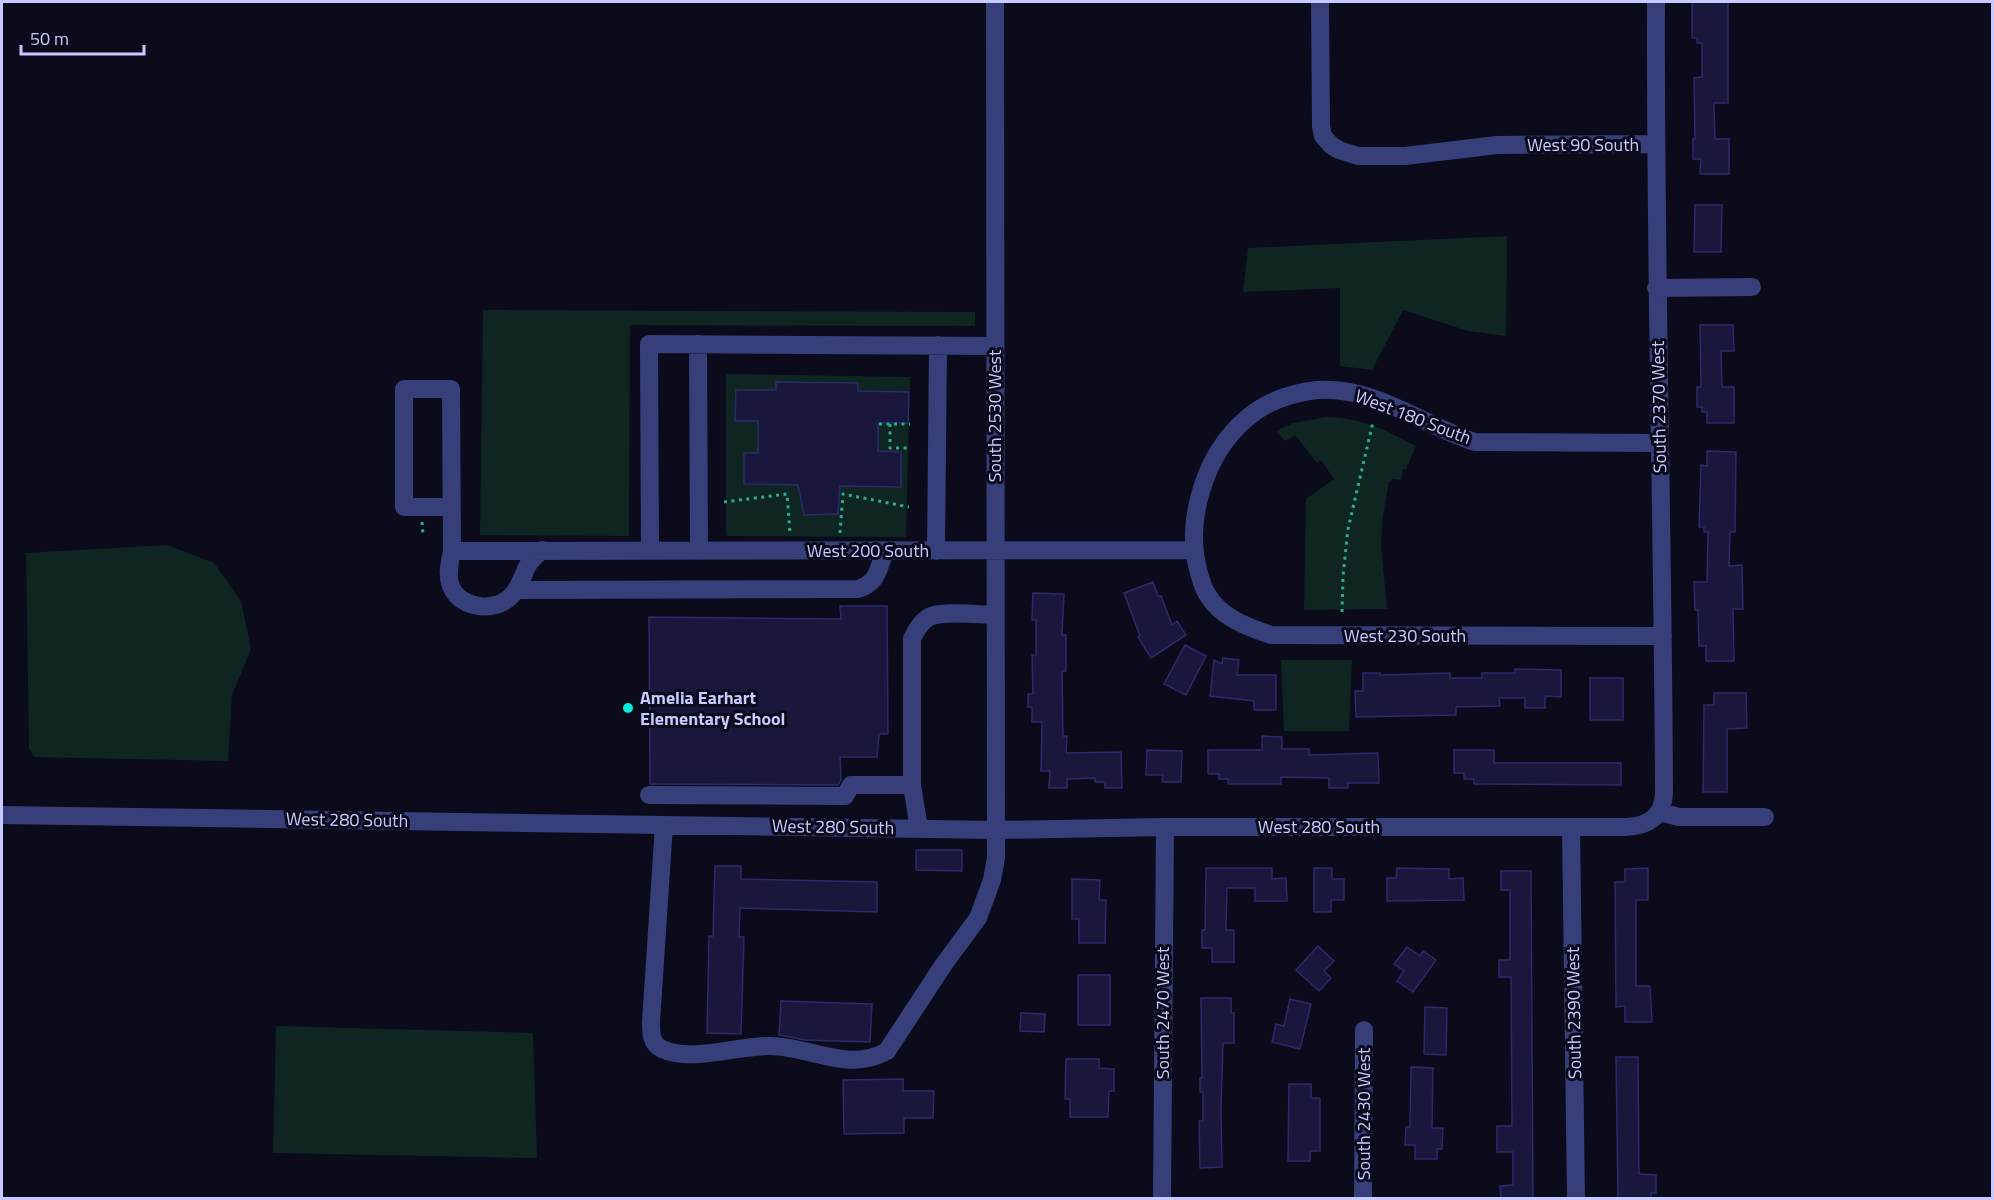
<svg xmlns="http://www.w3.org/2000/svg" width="1994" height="1200" viewBox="0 0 1994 1200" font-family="'Titillium Web',sans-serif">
	<rect width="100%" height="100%" fill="#0b0b1c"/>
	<path fill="#0e2521" d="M 1507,236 L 1506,336 L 1468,331 L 1403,310 L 1372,370 L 1340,366 L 1340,288 L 1243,292 L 1248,248 Z
		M 483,310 L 975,312 L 975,326 L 630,325 L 629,536 L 480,535 Z
		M 727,374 L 910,377 L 906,537 L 728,536 L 726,535 L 726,376 Z
		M 1326,417 C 1364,418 1383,429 1416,446 L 1406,469 L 1403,469 L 1401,480 L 1393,479 L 1389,482 L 1383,515 L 1381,545 L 1387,609 L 1304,610 L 1306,499 L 1334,479 L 1321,460 L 1317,463 L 1295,435 L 1285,441 L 1276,431 L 1293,423 Z
		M 167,545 L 214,563 L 241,601 L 251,649 L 232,695 L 228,761 L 35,757 L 29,749 L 26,553 Z
		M 1281,660 L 1352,660 L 1349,731 L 1284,731 Z
		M 276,1026 L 533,1033 L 537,1158 L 273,1153 Z"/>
	<path fill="#19183c" stroke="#2c2a68" stroke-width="1.5" d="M 1692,2 L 1728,2 L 1728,103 L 1714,103 L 1715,139 L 1729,139 L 1729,174 L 1700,174 L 1701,159 L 1693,159 L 1693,139 L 1695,139 L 1694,78 L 1702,77 L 1702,43 L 1697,43 L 1697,38 L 1692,38 Z
		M 1695,205 L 1722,205 L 1721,252 L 1694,252 Z
		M 1700,325 L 1733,325 L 1734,351 L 1721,351 L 1722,387 L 1734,387 L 1734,423 L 1707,423 L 1707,412 L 1702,412 L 1702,407 L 1697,407 L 1697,387 L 1701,387 Z
		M 776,382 L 858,383 L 858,391 L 909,392 L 908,423 L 878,423 L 878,451 L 901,452 L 901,487 L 840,486 L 838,514 L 804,515 L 798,485 L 744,484 L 744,453 L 758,453 L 758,421 L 735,421 L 736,390 L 776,390 Z
		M 1707,451 L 1736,452 L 1735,532 L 1730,532 L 1729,566 L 1742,565 L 1743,609 L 1733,609 L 1734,661 L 1706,661 L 1706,646 L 1699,646 L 1698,610 L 1695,610 L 1694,582 L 1707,582 L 1708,532 L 1704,532 L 1704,527 L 1699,527 L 1701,465 L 1707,466 Z
		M 1153,582 L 1158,596 L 1161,596 L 1172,625 L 1177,621 L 1186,635 L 1151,658 L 1138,637 L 1140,636 L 1124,593 Z
		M 1033,593 L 1064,594 L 1062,635 L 1066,635 L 1066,671 L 1062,671 L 1063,736 L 1067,736 L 1066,753 L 1121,752 L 1122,788 L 1105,788 L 1105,782 L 1095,782 L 1095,778 L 1067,779 L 1067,788 L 1049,788 L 1050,771 L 1041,771 L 1042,722 L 1032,722 L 1032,707 L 1028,707 L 1028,694 L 1033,694 L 1032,655 L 1036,655 L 1036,620 L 1032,620 Z
		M 840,606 L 887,606 L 888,734 L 879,734 L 877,757 L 840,757 L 841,780 L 838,785 L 650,784 L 649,617 L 841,619 Z
		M 1185,645 L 1206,656 L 1186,695 L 1164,684 Z
		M 1223,658 L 1239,660 L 1237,675 L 1276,675 L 1276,710 L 1254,710 L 1254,701 L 1210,696 L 1214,660 L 1222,664 Z
		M 1515,669 L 1561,670 L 1561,697 L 1545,696 L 1545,708 L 1525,708 L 1525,698 L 1499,698 L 1500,706 L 1456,707 L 1456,715 L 1356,717 L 1355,691 L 1363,691 L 1363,673 L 1380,673 L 1380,675 L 1450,673 L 1450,678 L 1482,678 L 1482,673 L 1515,673 Z
		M 1590,678 L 1623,678 L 1623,720 L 1590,720 Z
		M 1714,693 L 1746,693 L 1747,728 L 1727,729 L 1727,792 L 1703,792 L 1704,705 L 1714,705 Z
		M 1262,736 L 1282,737 L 1282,749 L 1309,749 L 1309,755 L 1378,753 L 1379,783 L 1348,783 L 1348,788 L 1329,788 L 1329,778 L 1281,777 L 1281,784 L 1228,784 L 1228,779 L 1219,779 L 1219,774 L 1208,774 L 1208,750 L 1262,750 Z
		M 1147,750 L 1182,751 L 1181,782 L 1162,782 L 1163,775 L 1146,775 Z
		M 1454,750 L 1494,750 L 1494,763 L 1621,763 L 1621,785 L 1474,784 L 1474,779 L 1464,779 L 1464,773 L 1454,773 Z
		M 916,850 L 962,850 L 962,871 L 916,870 Z
		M 715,866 L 741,866 L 741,879 L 877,882 L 877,912 L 740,908 L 739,937 L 744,937 L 741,1034 L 707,1033 L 709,936 L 713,936 Z
		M 1206,868 L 1272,868 L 1272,879 L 1286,878 L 1287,901 L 1255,901 L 1255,888 L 1227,888 L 1226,930 L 1234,930 L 1234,962 L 1212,962 L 1212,948 L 1202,948 L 1202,930 L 1205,930 Z
		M 1314,868 L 1332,868 L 1332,879 L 1344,879 L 1344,900 L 1331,900 L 1331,912 L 1314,912 Z
		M 1397,868 L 1449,869 L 1449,879 L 1463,878 L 1464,900 L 1387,901 L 1387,878 L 1396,878 Z
		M 1648,868 L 1648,900 L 1636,900 L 1636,986 L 1650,986 L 1652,1022 L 1625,1022 L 1625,1006 L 1616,1007 L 1615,882 L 1625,882 L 1625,869 Z
		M 1501,871 L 1531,871 L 1533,1198 L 1501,1198 L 1500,1186 L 1513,1185 L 1513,1152 L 1497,1152 L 1497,1126 L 1512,1126 L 1511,977 L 1499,977 L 1499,960 L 1510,960 L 1510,890 L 1501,890 Z
		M 1072,879 L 1100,880 L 1099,900 L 1106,900 L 1105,943 L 1079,943 L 1079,919 L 1072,919 Z
		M 1318,946 L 1334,961 L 1324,971 L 1331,978 L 1319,991 L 1296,970 Z
		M 1407,947 L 1420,956 L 1423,951 L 1436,960 L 1413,992 L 1397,981 L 1404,971 L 1394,964 Z
		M 1078,975 L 1110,975 L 1110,1025 L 1078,1025 Z
		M 1201,998 L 1231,998 L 1231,1013 L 1234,1013 L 1234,1043 L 1223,1043 L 1221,1107 L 1222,1167 L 1200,1168 L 1199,1121 L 1203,1121 L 1203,1092 L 1200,1092 L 1200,1078 L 1202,1078 Z
		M 1290,999 L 1311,1004 L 1300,1049 L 1272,1042 L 1276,1024 L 1284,1026 Z
		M 781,1001 L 872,1004 L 870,1042 L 805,1040 L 779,1035 Z
		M 1425,1007 L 1447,1008 L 1446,1055 L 1424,1054 Z
		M 1021,1013 L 1045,1014 L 1044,1032 L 1020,1031 Z
		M 1616,1057 L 1638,1057 L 1639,1174 L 1656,1175 L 1656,1193 L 1651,1193 L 1651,1198 L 1618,1198 Z
		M 1066,1059 L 1099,1059 L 1099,1068 L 1114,1069 L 1114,1091 L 1109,1091 L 1108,1117 L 1070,1117 L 1070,1099 L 1065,1099 Z
		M 1411,1067 L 1433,1068 L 1432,1128 L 1443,1128 L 1442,1149 L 1437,1149 L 1437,1159 L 1415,1159 L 1415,1145 L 1405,1145 L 1406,1127 L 1410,1127 Z
		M 903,1079 L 903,1091 L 934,1091 L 933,1118 L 904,1118 L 904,1133 L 844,1134 L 843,1080 Z
		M 1289,1084 L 1311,1084 L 1311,1098 L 1320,1098 L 1320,1151 L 1310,1151 L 1310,1161 L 1288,1161 Z"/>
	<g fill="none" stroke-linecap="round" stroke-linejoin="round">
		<path stroke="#2eab8f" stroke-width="3" stroke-dasharray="3 4.5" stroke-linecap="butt" d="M 879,424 L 910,424
			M 890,424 L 890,448 L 910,448
			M 724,502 L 787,494 L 790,533
			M 422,522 L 423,535
			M 840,533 L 843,494 L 909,507
			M 1342,612 L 1343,576 L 1348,529 L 1373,422"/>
		<path stroke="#373f7a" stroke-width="18" d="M 1320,2 L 1321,126 L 1323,136 L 1331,145 L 1339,150 L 1358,156 L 1405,156 L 1497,145 L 1655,144
			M 1656,288 L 1752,287
			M 698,344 L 699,551
			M 1659,443 L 1475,442 C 1422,425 1375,386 1317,390 C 1291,393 1265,402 1246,419 C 1205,454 1184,521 1199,573 C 1201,580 1203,588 1207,594 C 1220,617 1247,627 1271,635 L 1663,636
			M 451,507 L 404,507 L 404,389 L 451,389 L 452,551 C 450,561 447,573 450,583 C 456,608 495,614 511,596 C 519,589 522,577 527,567 C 530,560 536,556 542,550
			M 650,550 L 649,344 L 995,346
			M 452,551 L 1194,550
			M 936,551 L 938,345
			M 516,590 L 858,589 C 878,583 878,569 885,551
			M 912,785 L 919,829
			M 649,795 L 845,796 L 851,785 L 912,785 L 912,639 C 916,630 921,622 929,617 C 942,610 980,615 995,615
			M 1660,812 L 1679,817 L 1765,817
			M 2,815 L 996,830 L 1165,827 L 1626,827 C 1648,826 1663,817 1664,793 C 1663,529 1655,265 1656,2
			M 664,825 L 651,1022 C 651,1033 651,1044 662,1049 C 693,1063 739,1045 771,1046 C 812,1047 848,1073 887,1051 L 944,964 L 978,918 L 992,880 L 996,858 L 995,2
			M 1571,827 L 1576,1198
			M 1162,1198 L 1165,827
			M 1363,1198 L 1364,1030"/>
	</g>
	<circle fill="#03eede" stroke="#0b0b1c" stroke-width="2" cx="628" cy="708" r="6"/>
	<g text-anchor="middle" stroke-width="6" stroke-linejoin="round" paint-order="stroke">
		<g font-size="18" fill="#c7cafe" stroke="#0b0b1c">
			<text x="1583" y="151">West 90 South</text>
			<text transform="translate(1659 407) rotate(-91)" y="6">South 2370 West</text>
			<text transform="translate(995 416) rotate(-90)" y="6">South 2530 West</text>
			<text transform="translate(1413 417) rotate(21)" y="6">West 180 South</text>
			<text x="868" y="557">West 200 South</text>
			<text x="1405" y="642">West 230 South</text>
			<text transform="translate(347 820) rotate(1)" y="6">West 280 South</text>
			<text transform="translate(833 827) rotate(1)" y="6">West 280 South</text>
			<text x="1319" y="833">West 280 South</text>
			<text transform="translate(1163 1013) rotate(-90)" y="6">South 2470 West</text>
			<text transform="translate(1574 1013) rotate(-91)" y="6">South 2390 West</text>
			<text transform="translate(1364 1114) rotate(-90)" y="6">South 2430 West</text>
		</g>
		<g font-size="18" font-weight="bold" fill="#c7cafe" stroke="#0b0b1c" text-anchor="start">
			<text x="640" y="704">Amelia Earhart<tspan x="640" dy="21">Elementary School</tspan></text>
		</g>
	</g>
	<rect width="1994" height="1200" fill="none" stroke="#c7cafe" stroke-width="6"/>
	<path d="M21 45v9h123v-9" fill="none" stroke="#c7cafe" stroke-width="3"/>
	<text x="30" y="45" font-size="18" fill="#c7cafe" stroke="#0b0b1c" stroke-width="4.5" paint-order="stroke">50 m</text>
</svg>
